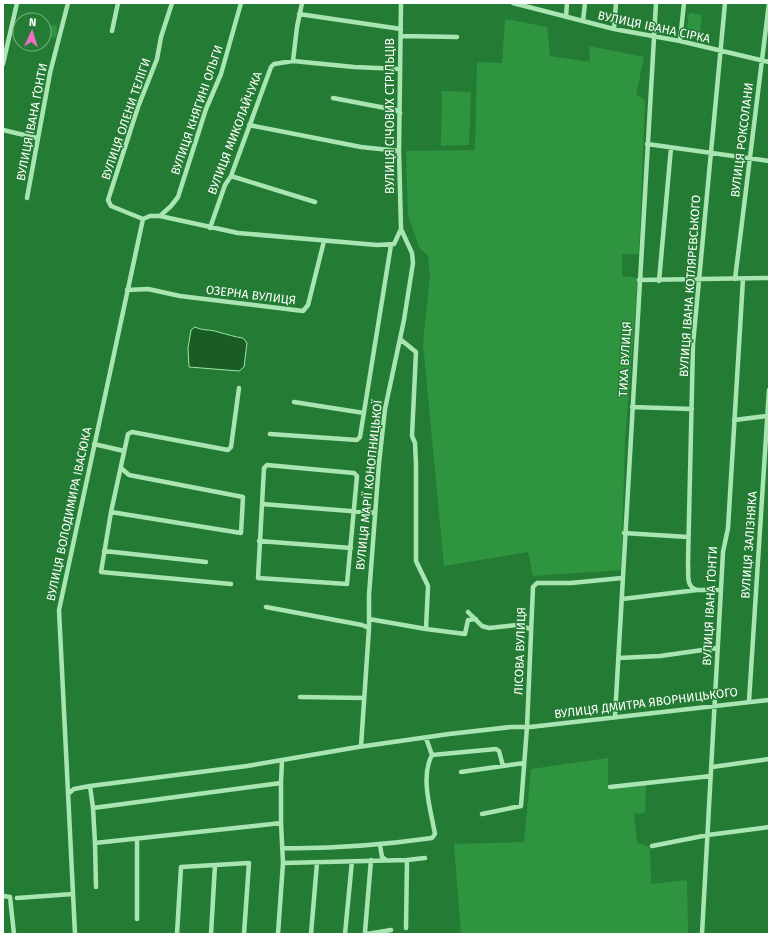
<svg xmlns="http://www.w3.org/2000/svg" width="772" height="937" viewBox="0 0 772 937" font-family="'Fira Sans',sans-serif">
	<rect width="100%" height="100%" fill="#247c34"/>
	<path fill="#2f943f" d="M 689,13 L 702,15 L 699,39 L 686,37 Z
		M 505,19 L 547,27 L 550,56 L 590,62 L 589,46 L 644,57 L 636,95 L 645,100 L 639,254 L 622,254 L 622,276 L 638,278 L 625,440 L 621,570 L 533,576 L 528,552 L 444,566 L 423,343 L 430,276 L 428,256 L 419,247 L 408,215 L 406,151 L 475,150 L 477,62 L 502,63 Z
		M 44,24 L 57,26 L 56,38 L 44,37 Z
		M 442,91 L 471,92 L 469,145 L 441,146 Z
		M 608,758 L 608,789 L 646,784 L 645,813 L 634,814 L 637,843 L 650,847 L 651,884 L 687,880 L 688,934 L 461,934 L 454,844 L 524,842 L 531,769 Z"/>
	<path fill="#195d25" stroke="#9de6a8" d="M 195,327 C 203,331 210,329 218,332 C 227,334 234,337 243,338 L 247,343 L 244,367 L 239,371 L 189,367 L 188,348 L 191,330 Z"/>
	<g fill="none" stroke-linecap="round" stroke-linejoin="round">
		<path stroke="#a9e5b2" stroke-width="4.5" d="M 513,3 L 614,29 L 680,41 L 769,62
			M 299,14 L 401,29
			M 566,17 L 567,3
			M 583,21 L 585,3
			M 614,29 L 616,3
			M 112,31 L 118,3
			M 401,36 L 457,37
			M 680,41 L 684,3
			M 293,61 L 297,27 L 302,3
			M 3,64 L 17,3
			M 333,98 L 396,110 L 400,113
			M 249,125 L 361,147 L 399,151
			M 3,130 L 37,138
			M 647,144 L 769,161
			M 231,176 L 315,202
			M 27,198 L 50,73 L 68,3
			M 160,216 L 171,206 L 178,197 L 206,109 L 221,74 L 241,3
			M 143,219 L 150,216 L 160,216 L 238,233 L 377,245 L 394,244 L 401,229 L 399,151 L 401,3
			M 143,219 L 111,206 L 108,200 L 138,107 L 157,59 L 161,37 L 172,3
			M 210,228 L 225,185 L 231,176 L 271,67 L 274,64 L 293,61 L 354,67 L 400,69
			M 735,279 L 769,3
			M 639,280 L 769,278
			M 659,281 L 671,148
			M 127,290 L 148,289 L 180,296 L 303,311 L 308,305 L 324,241
			M 400,339 L 416,352 L 412,436 L 415,443 L 416,465 L 416,561 L 428,586 L 426,629 L 465,634 L 468,620 L 476,619
			M 294,402 L 364,413
			M 632,407 L 692,409
			M 734,420 L 767,416
			M 270,434 L 357,440 L 360,437 L 391,245
			M 94,444 L 124,451
			M 267,465 L 354,473 L 357,476 L 347,584 L 258,578 L 264,468 Z
			M 121,468 L 129,475 L 243,497 L 241,533 L 111,512 L 128,434 L 132,432 L 228,450 L 231,447 L 239,388
			M 262,504 L 375,513
			M 111,512 L 101,572 L 231,584
			M 624,533 L 688,537
			M 259,541 L 351,548
			M 104,551 L 206,562
			M 697,590 C 685,587 689,573 688,562 L 693,344 L 725,3
			M 622,599 L 697,590 L 721,590
			M 266,607 L 362,625 L 369,628
			M 468,612 L 482,626 L 489,628 L 516,625 L 531,629
			M 369,619 L 426,629
			M 618,658 L 660,656 L 717,648
			M 300,697 L 364,698
			M 749,701 L 769,390
			M 615,716 L 656,3
			M 426,738 L 432,755
			M 361,746 L 369,628 L 369,595 L 379,463 L 385,409 L 404,320 L 413,263 L 412,253 L 401,229
			M 712,767 L 769,759
			M 461,772 L 524,763
			M 281,783 L 282,760
			M 90,786 L 93,808 L 95,843 L 281,823 L 281,783 L 93,808
			M 610,787 L 711,776
			M 68,794 L 74,789 L 90,786 L 247,766 L 358,747 L 449,734 L 511,727 L 530,727 L 769,700
			M 482,814 L 521,806 L 527,727 L 533,587 L 537,583 L 571,583 L 622,578
			M 137,839 L 137,919
			M 95,843 L 96,887
			M 380,845 L 382,857 L 385,859
			M 652,846 L 708,835 L 769,827
			M 282,848 C 333,849 382,845 432,838 L 435,834 C 431,811 420,777 432,755 L 496,749 L 499,751 L 503,766
			M 371,860 L 365,932 L 367,934 L 391,930
			M 407,860 L 425,858
			M 283,863 L 407,860 L 406,928
			M 215,865 L 249,863 L 244,934
			M 3,896 L 10,897 L 14,934
			M 17,898 L 73,894
			M 75,934 L 59,610 L 143,219
			M 177,934 L 181,867 L 215,865 L 211,934
			M 278,934 L 283,863 L 281,823
			M 311,934 L 317,863
			M 345,934 L 352,861
			M 702,934 L 723,552 L 728,528 L 743,279"/>
	</g>
	<g text-anchor="middle" stroke-width="3" stroke-linejoin="round" paint-order="stroke">
		<g font-size="12" fill="#fff" stroke="#247c34">
			<text transform="translate(654 27) rotate(12)" y="4">ВУЛИЦЯ ІВАНА СІРКА</text>
			<text transform="translate(197 110) rotate(-71)" y="4">ВУЛИЦЯ КНЯГИНІ ОЛЬГИ</text>
			<text transform="translate(390 116) rotate(-90)" y="4">ВУЛИЦЯ СІЧОВИХ СТРІЛЬЦІВ</text>
			<text transform="translate(126 119) rotate(-71)" y="4">ВУЛИЦЯ ОЛЕНИ ТЕЛІГИ</text>
			<text transform="translate(32 122) rotate(-79)" y="4">ВУЛИЦЯ ІВАНА ҐОНТИ</text>
			<text transform="translate(235 133) rotate(-69)" y="4">ВУЛИЦЯ МИКОЛАЙЧУКА</text>
			<text transform="translate(742 140) rotate(-83)" y="4">ВУЛИЦЯ РОКСОЛАНИ</text>
			<text transform="translate(690 286) rotate(-86)" y="4">ВУЛИЦЯ ІВАНА КОТЛЯРЕВСЬКОГО</text>
			<text transform="translate(251 295) rotate(7)" y="4">ОЗЕРНА ВУЛИЦЯ</text>
			<text transform="translate(625 359) rotate(-87)" y="4">ТИХА ВУЛИЦЯ</text>
			<text transform="translate(369 485) rotate(-84)" y="4">ВУЛИЦЯ МАРІЇ КОНОПНИЦЬКОЇ</text>
			<text transform="translate(69 514) rotate(-78)" y="4">ВУЛИЦЯ ВОЛОДИМИРА ІВАСЮКА</text>
			<text transform="translate(749 545) rotate(-86)" y="4">ВУЛИЦЯ ЗАЛІЗНЯКА</text>
			<text transform="translate(710 606) rotate(-87)" y="4">ВУЛИЦЯ ІВАНА ҐОНТИ</text>
			<text transform="translate(520 651) rotate(-88)" y="4">ЛІСОВА ВУЛИЦЯ</text>
			<text transform="translate(646 703) rotate(-7)" y="4">ВУЛИЦЯ ДМИТРА ЯВОРНИЦЬКОГО</text>
		</g>
	</g>
	<rect width="772" height="937" fill="none" stroke="#ffffff" stroke-width="8"/>
	<g transform="translate(32 32) rotate(4)"><circle r="19" fill="#247c34" stroke="#7cb085"/>
	<path d="M0-3L7 15L0 10L-7 15Z" fill="#ef6dc5"/>
	<text y="-6" font-size="11" font-weight="bold" text-anchor="middle" fill="#ffffff">N</text>
	</g>
</svg>
